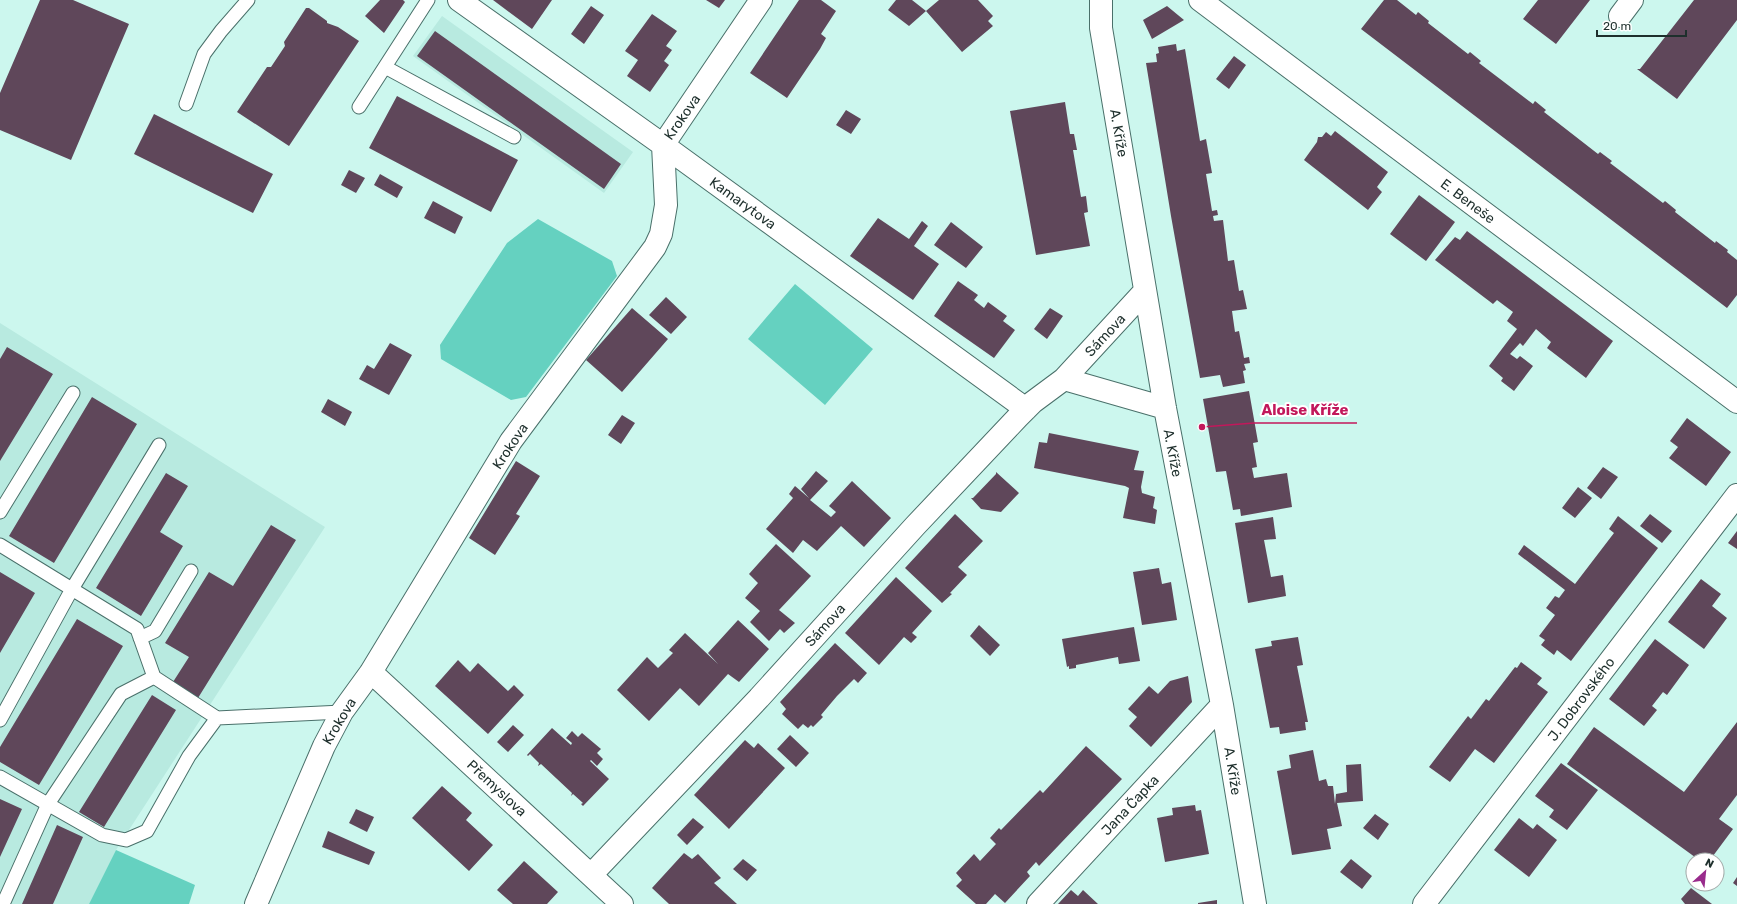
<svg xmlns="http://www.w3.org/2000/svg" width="1737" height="904" viewBox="0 0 1737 904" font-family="Rubik,sans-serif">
	<rect width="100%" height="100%" fill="#ccf7ee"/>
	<path fill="#b8eae0" d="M 442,16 L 633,152 L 604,193 L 413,56 Z
		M 0,323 L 325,527 L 116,850 L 89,904 L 0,904 Z"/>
	<path fill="#65d1c0" d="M 538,219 L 612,261 L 617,276 L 526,397 L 511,400 L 441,359 L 440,345 L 507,243 Z
		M 795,284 L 873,349 L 825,405 L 748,339 Z
		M 116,850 L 195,885 L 189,904 L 89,904 Z"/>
	<path fill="#5f475a" d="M 40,0 L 73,0 L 129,24 L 71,160 L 0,130 L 0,93 Z
		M 380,0 L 403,0 L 405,2 L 384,33 L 365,16 Z
		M 493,0 L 552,0 L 532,29 Z
		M 706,0 L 725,0 L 719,8 Z
		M 799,0 L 821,0 L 836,11 L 821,34 L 826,38 L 820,49 L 787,98 L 750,73 Z
		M 896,0 L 912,0 L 926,11 L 909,26 L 888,10 Z
		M 939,0 L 978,0 L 993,16 L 988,21 L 993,26 L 962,52 L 926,11 Z
		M 1384,0 L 1397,0 L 1416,15 L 1418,12 L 1429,21 L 1428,23 L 1468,54 L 1470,52 L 1481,61 L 1479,63 L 1533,104 L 1535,101 L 1546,110 L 1544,112 L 1598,154 L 1600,152 L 1612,161 L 1610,163 L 1663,203 L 1665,201 L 1676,210 L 1675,212 L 1715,243 L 1716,241 L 1728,250 L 1727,252 L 1737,260 L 1737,295 L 1727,308 L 1361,29 Z
		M 1538,0 L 1590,0 L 1556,44 L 1523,19 Z
		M 1694,0 L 1737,0 L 1737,20 L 1677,99 L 1637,69 L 1640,69 Z
		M 591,6 L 604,15 L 584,44 L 571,34 Z
		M 1167,6 L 1184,20 L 1152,39 L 1143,20 Z
		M 306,8 L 309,8 L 327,21 L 327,23 L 338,27 L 359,41 L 289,146 L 237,112 L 267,67 L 271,67 L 285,46 L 284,42 Z
		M 652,14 L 677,31 L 666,46 L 672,50 L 664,61 L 669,65 L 650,92 L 627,76 L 638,60 L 625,51 Z
		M 435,31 L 621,164 L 604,189 L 417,56 Z
		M 1176,44 L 1177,51 L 1185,49 L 1200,141 L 1206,139 L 1212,173 L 1206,174 L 1212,211 L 1217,210 L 1218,215 L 1213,216 L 1214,221 L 1223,220 L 1228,261 L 1234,260 L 1239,291 L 1243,290 L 1247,309 L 1232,311 L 1235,332 L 1239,331 L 1244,358 L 1249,357 L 1250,363 L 1244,364 L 1246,370 L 1243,371 L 1245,383 L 1223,387 L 1220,375 L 1200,378 L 1171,216 L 1146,63 L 1157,62 L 1156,54 L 1159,53 L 1158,47 Z
		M 1234,56 L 1246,65 L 1229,89 L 1216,79 Z
		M 397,96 L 518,160 L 491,212 L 369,148 Z
		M 1065,102 L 1070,134 L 1074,134 L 1077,150 L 1073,150 L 1081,197 L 1086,196 L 1088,212 L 1084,213 L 1090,246 L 1036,255 L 1010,111 Z
		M 846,110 L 861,119 L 851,134 L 836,125 Z
		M 154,114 L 273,174 L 253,213 L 134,154 Z
		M 1335,131 L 1388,172 L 1377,187 L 1382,192 L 1368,210 L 1304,160 L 1317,142 L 1318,137 L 1322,137 L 1326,132 L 1331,136 Z
		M 349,170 L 365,178 L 356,193 L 341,185 Z
		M 380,174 L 403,187 L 397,198 L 374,185 Z
		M 1419,195 L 1455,222 L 1426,261 L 1390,234 Z
		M 433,201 L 463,217 L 455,234 L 424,218 Z
		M 878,218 L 909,239 L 922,221 L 928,226 L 914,246 L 939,264 L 913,300 L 850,256 Z
		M 951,222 L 983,247 L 966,268 L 934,245 Z
		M 1467,231 L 1613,341 L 1586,378 L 1547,348 L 1551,342 L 1536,329 L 1523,346 L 1520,343 L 1510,354 L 1517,359 L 1520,356 L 1533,366 L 1514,391 L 1501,381 L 1503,378 L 1489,366 L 1517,329 L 1507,321 L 1513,312 L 1497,300 L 1493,304 L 1435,260 L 1455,237 L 1460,240 Z
		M 958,281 L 978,295 L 974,300 L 984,308 L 988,302 L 1007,316 L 1003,321 L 1015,330 L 994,358 L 934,316 Z
		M 666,297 L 687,317 L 671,334 L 649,315 Z
		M 632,308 L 668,339 L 622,392 L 586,360 Z
		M 1050,308 L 1063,316 L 1047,339 L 1034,329 Z
		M 390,343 L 412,355 L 389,395 L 359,379 L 367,365 L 374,369 Z
		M 7,347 L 53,374 L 0,461 L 0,359 Z
		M 1249,391 L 1258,442 L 1253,443 L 1257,467 L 1252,468 L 1254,478 L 1287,473 L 1292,507 L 1241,516 L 1240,509 L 1233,510 L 1226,471 L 1216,472 L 1203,399 Z
		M 92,397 L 137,424 L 54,563 L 9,536 Z
		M 328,399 L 352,412 L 345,426 L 321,412 Z
		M 622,415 L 635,423 L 621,444 L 608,435 Z
		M 1687,418 L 1731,452 L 1706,486 L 1669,458 L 1678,447 L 1670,441 Z
		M 1049,433 L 1139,451 L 1134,470 L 1144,471 L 1141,487 L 1142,493 L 1155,497 L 1153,508 L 1157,510 L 1155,524 L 1123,518 L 1129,488 L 1125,486 L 1034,468 L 1039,442 L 1047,443 Z
		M 516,461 L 540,476 L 516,514 L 520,516 L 495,555 L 469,538 Z
		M 1603,467 L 1618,477 L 1601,499 L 1587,488 Z
		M 816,471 L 828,481 L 810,500 L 831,517 L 836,512 L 829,506 L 852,481 L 891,518 L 864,547 L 841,526 L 817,551 L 803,540 L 793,553 L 766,529 L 793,498 L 789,494 L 795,486 L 809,498 L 801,489 Z
		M 996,472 L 1019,493 L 1001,512 L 981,509 L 971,498 L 973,498 L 996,474 Z
		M 166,473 L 188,486 L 160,532 L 183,546 L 141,616 L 96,588 Z
		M 1578,487 L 1592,498 L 1575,518 L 1562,508 Z
		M 955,514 L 983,541 L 958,567 L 967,575 L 950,593 L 952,594 L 942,603 L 905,568 Z
		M 1650,514 L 1672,531 L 1662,543 L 1640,526 Z
		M 1618,516 L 1658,548 L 1571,661 L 1557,650 L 1554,655 L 1541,645 L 1545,640 L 1539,636 L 1555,615 L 1546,608 L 1555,596 L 1559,598 L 1565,590 L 1518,554 L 1524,545 L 1575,584 L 1614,533 L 1609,529 Z
		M 1273,517 L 1276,539 L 1264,540 L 1271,577 L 1283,575 L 1286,596 L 1248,603 L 1235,523 Z
		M 271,525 L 296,540 L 198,698 L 173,682 L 189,657 L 165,643 L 209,572 L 233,586 Z
		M 1737,531 L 1737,549 L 1728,543 Z
		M 776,544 L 811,576 L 779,610 L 795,623 L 784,633 L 780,629 L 769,641 L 750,622 L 760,611 L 745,598 L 758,583 L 749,574 Z
		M 1159,568 L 1162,584 L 1171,582 L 1177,620 L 1142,625 L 1133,572 Z
		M 0,572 L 35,593 L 0,653 Z
		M 896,577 L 932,611 L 912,633 L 917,637 L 911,643 L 904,637 L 879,665 L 845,633 Z
		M 1701,579 L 1721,594 L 1712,606 L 1727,618 L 1704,649 L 1668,622 Z
		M 77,619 L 123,646 L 39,785 L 0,762 L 0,747 Z
		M 738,620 L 769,649 L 739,682 L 728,674 L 699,706 L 680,688 L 649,721 L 617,690 L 647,657 L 658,668 L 673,653 L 669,650 L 685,633 L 718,664 L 708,653 Z
		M 979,625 L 1000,645 L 990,656 L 970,636 Z
		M 1134,627 L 1140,661 L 1119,664 L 1118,657 L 1076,665 L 1076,668 L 1069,669 L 1069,666 L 1067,667 L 1062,639 Z
		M 1298,637 L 1303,665 L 1297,666 L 1308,722 L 1305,722 L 1306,730 L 1280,734 L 1279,727 L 1270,728 L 1255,649 L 1272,646 L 1271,641 Z
		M 1655,639 L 1689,665 L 1667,695 L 1663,692 L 1652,706 L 1657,710 L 1644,726 L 1609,699 Z
		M 835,643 L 867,673 L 858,683 L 854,679 L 837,696 L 821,715 L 823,717 L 813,727 L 811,725 L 808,728 L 803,724 L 798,729 L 782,714 L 786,709 L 780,702 Z
		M 458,660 L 470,672 L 478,663 L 508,691 L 514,685 L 524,695 L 488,734 L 435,686 Z
		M 1521,662 L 1542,678 L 1537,684 L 1548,692 L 1494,763 L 1475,749 L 1450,782 L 1429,767 L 1468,716 L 1471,719 L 1486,699 L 1489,701 L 1515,667 L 1517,668 Z
		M 1188,676 L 1192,702 L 1151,747 L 1129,726 L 1137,717 L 1128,709 L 1149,686 L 1158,694 L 1170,681 Z
		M 152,695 L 176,710 L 104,827 L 79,812 Z
		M 1737,722 L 1737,795 L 1719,819 L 1733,829 L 1710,860 L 1699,860 L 1567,764 L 1594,727 L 1684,792 Z
		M 513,725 L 524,735 L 508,752 L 497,742 Z
		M 552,728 L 571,745 L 572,743 L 566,738 L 572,731 L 578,737 L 582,733 L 601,749 L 597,753 L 603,759 L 597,766 L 591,760 L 590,761 L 609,779 L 583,806 L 581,804 L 583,803 L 573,794 L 571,796 L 572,793 L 541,764 L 538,766 L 539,763 L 530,754 L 528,756 L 527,755 Z
		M 790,735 L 809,753 L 796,767 L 777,749 Z
		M 745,740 L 754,748 L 758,743 L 785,768 L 729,829 L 694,795 Z
		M 1086,746 L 1122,779 L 1039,866 L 1036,862 L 1027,872 L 1030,876 L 1005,903 L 995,894 L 986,904 L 976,904 L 956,886 L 962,880 L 956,873 L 974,854 L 980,861 L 996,844 L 990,838 L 999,828 L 1001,830 L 1040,790 L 1043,793 Z
		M 1313,750 L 1319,781 L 1326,779 L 1328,786 L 1333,786 L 1335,804 L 1336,794 L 1347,792 L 1346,765 L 1361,764 L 1363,801 L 1337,803 L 1342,826 L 1327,829 L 1331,849 L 1292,855 L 1277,771 L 1291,768 L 1289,755 Z
		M 1561,763 L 1598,790 L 1567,830 L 1549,817 L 1554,810 L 1535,796 Z
		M 442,786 L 472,813 L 466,820 L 493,845 L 469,871 L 412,818 Z
		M 0,799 L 22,809 L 0,857 Z
		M 1195,805 L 1196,811 L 1201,810 L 1209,854 L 1165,862 L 1157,818 L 1173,815 L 1172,808 Z
		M 356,809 L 374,817 L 367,832 L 349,823 Z
		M 1375,814 L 1389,824 L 1378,840 L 1363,828 Z
		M 693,818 L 704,827 L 687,845 L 677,835 Z
		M 1519,818 L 1533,829 L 1537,824 L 1557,840 L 1529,877 L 1494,850 Z
		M 57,825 L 83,837 L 53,904 L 22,904 Z
		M 328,831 L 375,852 L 369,865 L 322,847 Z
		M 684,853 L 692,859 L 698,854 L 721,878 L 714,883 L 737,904 L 669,904 L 652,888 Z
		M 743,859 L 757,870 L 747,881 L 733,869 Z
		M 1351,859 L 1372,876 L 1362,889 L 1340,872 Z
		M 524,861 L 558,892 L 547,904 L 513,904 L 497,890 Z
		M 1737,877 L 1737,886 L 1733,883 Z
		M 1691,888 L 1712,904 L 1685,904 L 1681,899 Z
		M 1071,890 L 1078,896 L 1083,890 L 1098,904 L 1058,904 Z
		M 1217,900 L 1217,904 L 1198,904 L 1198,903 Z"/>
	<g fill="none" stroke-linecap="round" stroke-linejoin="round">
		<g stroke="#4a706a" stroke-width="15">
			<path id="service" d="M 385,67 L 514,137
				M 186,104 L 204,54 L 221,31 L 248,0
				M 359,107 L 428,0
				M 0,512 L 73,393
				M 0,545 L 137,629 L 154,677 L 217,718 L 342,712
				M 140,638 L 155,631 L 191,571
				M 0,720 L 72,589 L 159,445
				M 0,777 L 102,835 L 126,840 L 147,831 L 189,756 L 217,718
				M 3,904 L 48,804 L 121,694 L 154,677"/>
		</g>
		<g stroke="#4a706a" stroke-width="24">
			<path id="minor" d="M 459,0 L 663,145 L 1026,409
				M 1101,0 L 1101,28 L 1165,408 L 1222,705 L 1255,904
				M 1200,0 L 1737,402
				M 1620,16 L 1632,0
				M 1064,379 L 1165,408
				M 371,672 L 622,904
				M 591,875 L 759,698 L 915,526 L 1018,417 L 1033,402 L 1064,379 L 1145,291
				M 256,904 L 324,746 L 342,712 L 371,672 L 511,441 L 655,247 L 661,234 L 666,205 L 663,145 L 761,0
				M 1038,904 L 1222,705
				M 1424,904 L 1737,495"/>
		</g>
		<use href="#service" stroke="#fff" stroke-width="13"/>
		<use href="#minor" stroke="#fff" stroke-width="22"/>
	</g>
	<g text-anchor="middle" stroke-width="4" stroke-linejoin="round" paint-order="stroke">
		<g font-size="14" fill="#1e2f2c" stroke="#fff">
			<text transform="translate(682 117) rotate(-55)" y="5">Krokova</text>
			<text transform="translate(1119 133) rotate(80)" y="5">A. Kříže</text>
			<text transform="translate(1468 201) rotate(37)" y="5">E. Beneše</text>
			<text transform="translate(743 203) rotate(36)" y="5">Kamarytova</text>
			<text transform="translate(1105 335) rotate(-47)" y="5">Sámova</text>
			<text transform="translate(510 446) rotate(-56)" y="5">Krokova</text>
			<text transform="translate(1173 453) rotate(79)" y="5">A. Kříže</text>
			<text transform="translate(825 625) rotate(-48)" y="5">Sámova</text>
			<text transform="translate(1581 699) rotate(-53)" y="5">J. Dobrovského</text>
			<text transform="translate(339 721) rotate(-59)" y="5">Krokova</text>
			<text transform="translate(1233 771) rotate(81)" y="5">A. Kříže</text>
			<text transform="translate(497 788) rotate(43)" y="5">Přemyslova</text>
			<text transform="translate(1130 805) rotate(-47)" y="5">Jana Čapka</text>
		</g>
	</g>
	<path fill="none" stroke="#c2185b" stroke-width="1.5" d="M1202 427L1254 423H1357"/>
	<circle fill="#c2185b" stroke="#fff" stroke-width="1.5" cx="1202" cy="427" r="4"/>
	<g font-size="15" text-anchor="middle" font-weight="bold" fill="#c2185b" stroke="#fff" stroke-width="4" stroke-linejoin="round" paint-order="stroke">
		<text x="1305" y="415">Aloise Kříže</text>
	</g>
	<g transform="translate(1705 872) rotate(27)"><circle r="19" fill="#ffffff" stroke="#a5acab"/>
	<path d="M0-3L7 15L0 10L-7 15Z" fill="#992b8c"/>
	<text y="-6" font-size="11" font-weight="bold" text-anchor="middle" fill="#1e2f2c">N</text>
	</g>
	<path d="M1597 30v6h89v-6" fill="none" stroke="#1e2f2c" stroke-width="2"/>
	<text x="1603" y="30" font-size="12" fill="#1e2f2c" stroke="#ffffff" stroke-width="3" paint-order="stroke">20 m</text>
</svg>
